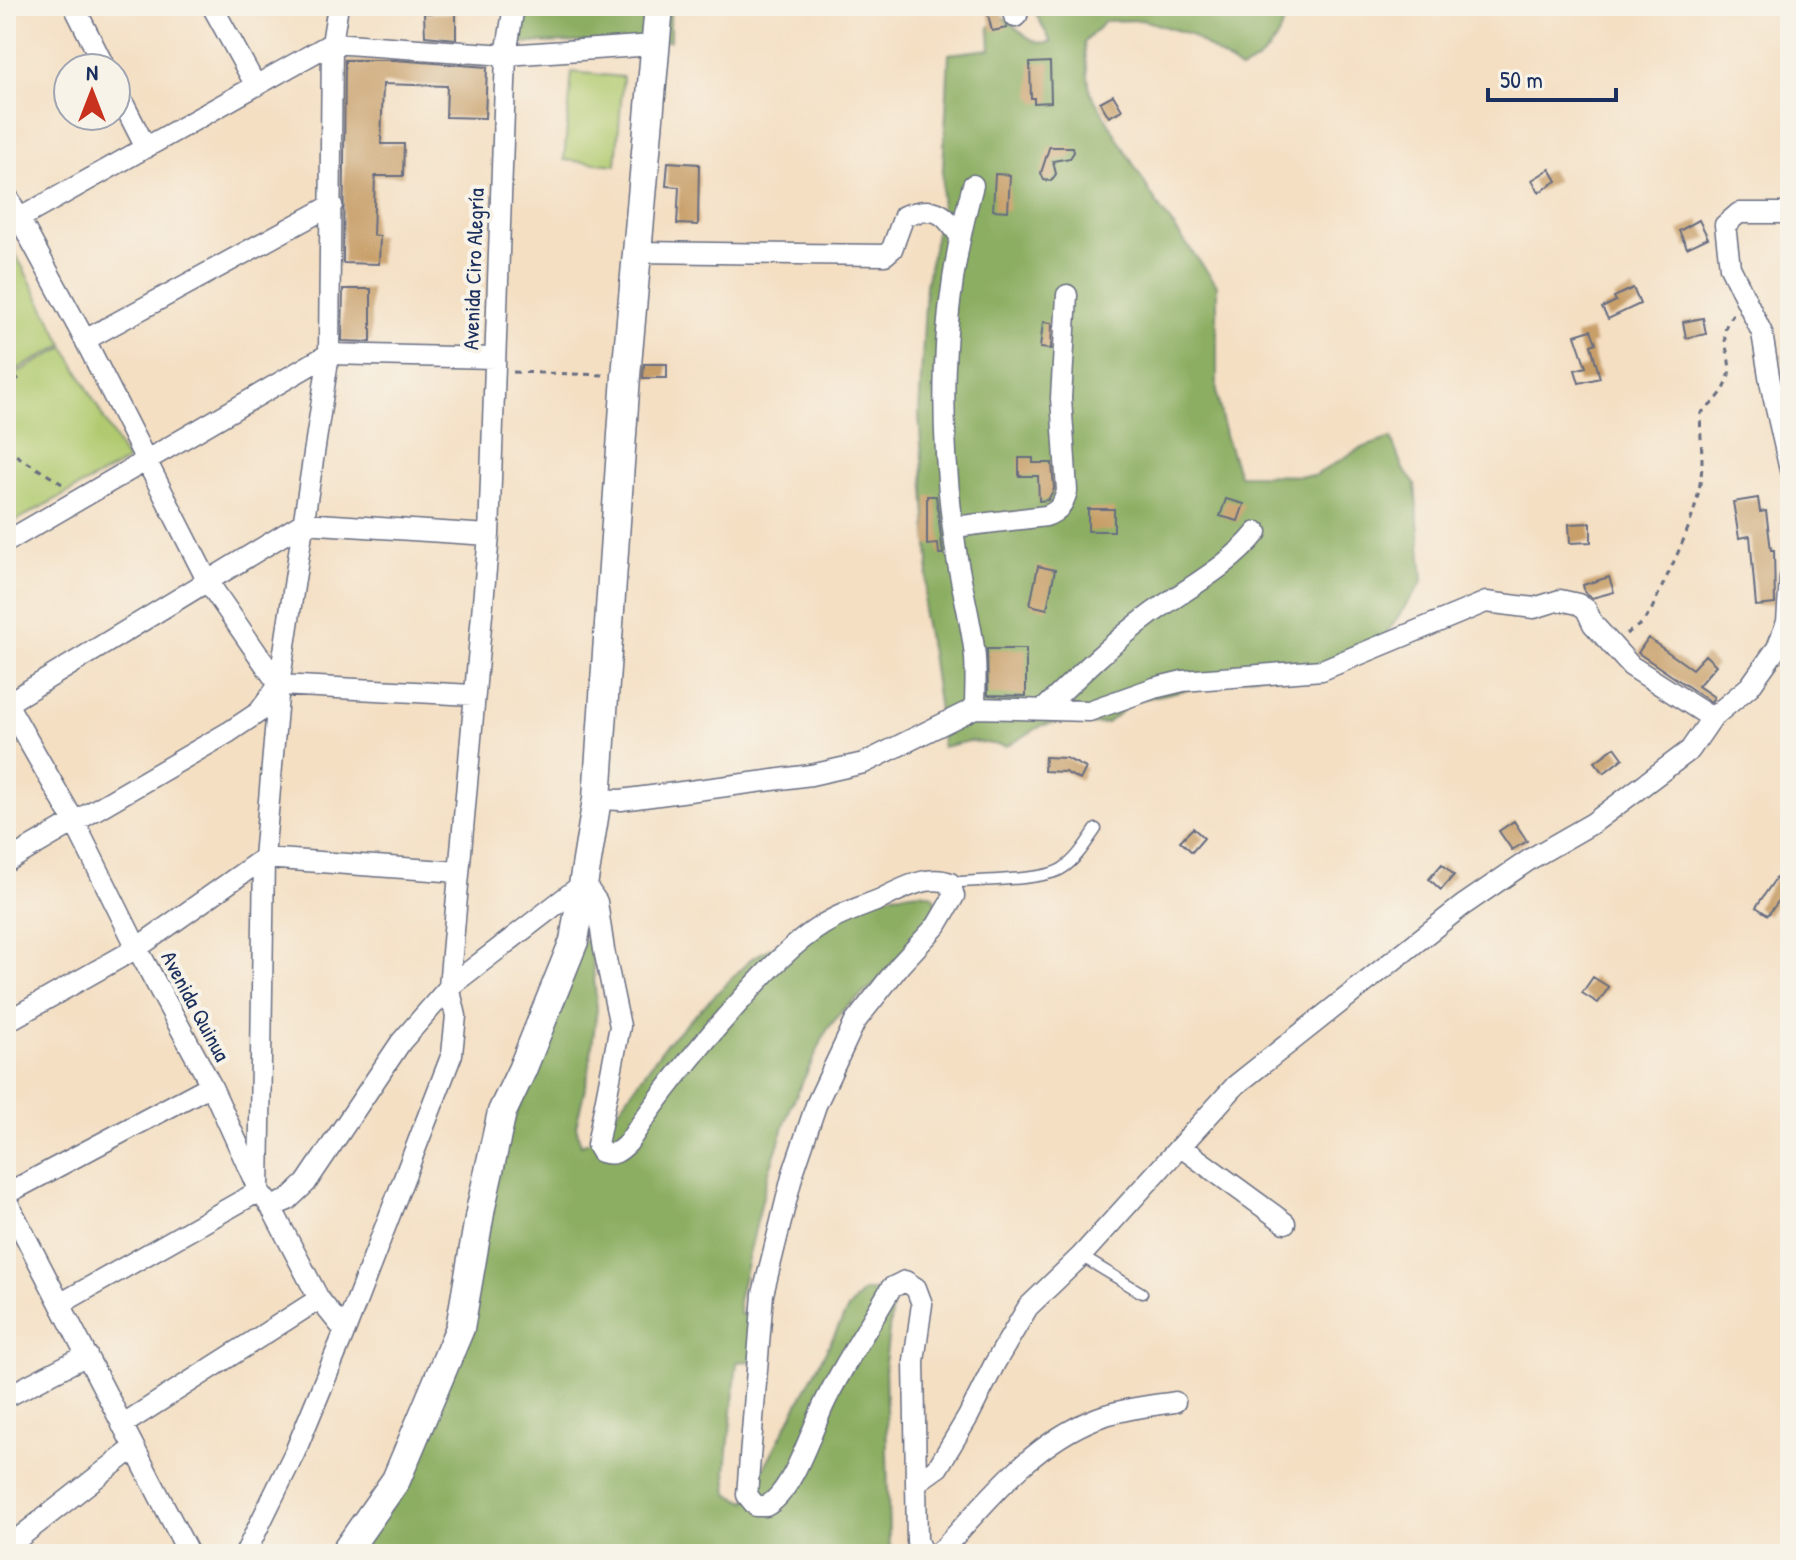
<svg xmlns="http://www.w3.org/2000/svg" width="1796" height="1560" viewBox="0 0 1796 1560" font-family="'Patrick Hand',sans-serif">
	<rect width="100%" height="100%" fill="#f7f3e8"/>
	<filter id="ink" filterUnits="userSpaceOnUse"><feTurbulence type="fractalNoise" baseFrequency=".0125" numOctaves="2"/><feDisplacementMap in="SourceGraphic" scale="16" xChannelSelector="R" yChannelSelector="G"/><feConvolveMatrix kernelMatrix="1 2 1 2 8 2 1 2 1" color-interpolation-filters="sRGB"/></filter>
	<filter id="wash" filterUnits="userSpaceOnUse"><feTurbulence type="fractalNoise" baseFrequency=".006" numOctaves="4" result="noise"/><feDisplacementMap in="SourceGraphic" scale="32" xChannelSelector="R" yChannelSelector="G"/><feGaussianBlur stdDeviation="1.8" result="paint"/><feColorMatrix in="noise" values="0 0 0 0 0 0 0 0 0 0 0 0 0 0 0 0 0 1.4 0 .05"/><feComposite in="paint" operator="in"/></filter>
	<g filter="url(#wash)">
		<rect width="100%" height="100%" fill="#f4dfc3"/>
		<path fill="#b1ca6f" stroke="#667c66" stroke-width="2" d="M 572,72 L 623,77 L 616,165 L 564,160 Z
			M 15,253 L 64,345 L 16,370 L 6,350 L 6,258 Z
			M 65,347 L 127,461 L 6,526 L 6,357 L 15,374 Z"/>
		<path fill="#8cae62" stroke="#546e60" stroke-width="2" d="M 521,6 L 670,6 L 670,41 L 516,43 Z
			M 1032,6 L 1289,6 C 1281,36 1270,57 1241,70 L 1189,34 L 1143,20 L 1105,21 L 1084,43 L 1090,92 L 1159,207 L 1217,285 L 1217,394 L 1225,435 L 1239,475 L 1314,476 L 1359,449 L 1391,438 L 1403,469 L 1415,484 L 1423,581 L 1381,641 L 1344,662 L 1239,678 L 1134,701 L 1107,723 L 1088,725 L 1072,720 L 1043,725 L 1007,746 L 970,741 L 942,747 L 941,726 L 931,653 L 923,616 L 929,562 L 919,415 L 926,285 L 941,207 L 949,54 L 990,49 L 989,27 L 1005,18 C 1019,30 1032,46 1051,42 Z
			M 921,892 L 933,895 L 939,913 L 873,986 L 842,1011 L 827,1030 L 791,1106 L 768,1175 L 738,1301 L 740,1314 L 752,1317 L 752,1361 L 737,1362 L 726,1471 L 728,1494 L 746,1502 L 848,1309 L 864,1291 L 883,1291 L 893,1299 L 885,1363 L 889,1541 L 893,1554 L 355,1554 L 403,1488 L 512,1124 L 577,950 L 601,922 L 592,957 L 597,1009 L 588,1075 L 576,1126 L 581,1145 L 597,1139 L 666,1044 L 752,958 L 864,898 Z"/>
		<g id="blocks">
			<path fill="#c89f69" d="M 986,6 L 1000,6 L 1007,28 L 992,31 Z
				M 424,13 L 456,13 L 456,39 L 425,36 Z
				M 345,60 L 395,60 L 487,67 L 485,118 L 446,117 L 447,86 L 383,84 L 381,144 L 404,144 L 403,176 L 375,176 L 373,235 L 380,236 L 379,264 L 343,263 Z
				M 1050,62 L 1051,102 L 1034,103 L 1034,98 L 1031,98 L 1030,63 Z
				M 1113,95 L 1122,110 L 1109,117 L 1100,102 Z
				M 1050,145 L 1050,147 L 1073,147 L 1074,152 L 1070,158 L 1053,161 L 1056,174 L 1051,181 L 1044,180 L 1041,173 Z
				M 668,162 L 699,164 L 698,225 L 677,224 L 679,187 L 666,186 Z
				M 1550,169 L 1557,181 L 1539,192 L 1532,180 Z
				M 995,174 L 1010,175 L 1008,211 L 993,210 Z
				M 1699,220 L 1708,238 L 1687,248 L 1679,231 Z
				M 1633,288 L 1640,304 L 1608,319 L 1602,308 L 1616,301 L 1614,297 Z
				M 343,289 L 371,289 L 371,342 L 342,341 Z
				M 1703,318 L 1706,334 L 1686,338 L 1683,322 Z
				M 1043,322 L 1052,323 L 1051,349 L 1040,348 Z
				M 1591,330 L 1596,343 L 1591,345 L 1600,378 L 1579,383 L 1575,370 L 1586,367 L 1575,335 Z
				M 644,364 L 667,364 L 667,378 L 643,378 Z
				M 1019,458 L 1033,458 L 1033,463 L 1052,463 L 1054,489 L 1048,500 L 1039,501 L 1038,476 L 1019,476 Z
				M 927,496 L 936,496 L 943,554 L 939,554 L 938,544 L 927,545 Z
				M 1758,498 L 1760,512 L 1766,511 L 1771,550 L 1774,550 L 1775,604 L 1756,606 L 1750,536 L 1739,538 L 1733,502 Z
				M 1226,499 L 1244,504 L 1238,521 L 1220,516 Z
				M 1088,509 L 1114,509 L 1114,531 L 1088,531 Z
				M 1591,523 L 1591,542 L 1570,543 L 1569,524 Z
				M 1038,566 L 1055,570 L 1047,609 L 1030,605 Z
				M 1609,577 L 1614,592 L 1592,598 L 1585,593 L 1583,585 Z
				M 1648,638 L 1692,669 L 1705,655 L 1716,665 L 1698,686 L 1714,697 L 1711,702 L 1638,653 Z
				M 987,649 L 1026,649 L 1026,696 L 988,695 Z
				M 1615,747 L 1623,758 L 1604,773 L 1595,762 Z
				M 1045,757 L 1066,758 L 1086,768 L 1080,780 L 1065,772 L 1044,771 Z
				M 1514,821 L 1527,841 L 1512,850 L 1499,831 Z
				M 1193,828 L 1204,838 L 1192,852 L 1180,841 Z
				M 1442,864 L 1454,875 L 1441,890 L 1429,879 Z
				M 1776,878 L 1789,887 L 1768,915 L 1756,907 Z
				M 1593,977 L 1609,987 L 1598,1003 L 1582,993 Z"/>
		</g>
	</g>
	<g filter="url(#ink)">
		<use href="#blocks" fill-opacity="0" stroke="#676d81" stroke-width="2"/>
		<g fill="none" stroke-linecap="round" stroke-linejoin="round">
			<g stroke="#676d81" stroke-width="13">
				<path id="lane" d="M 950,883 C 976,880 1045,881 1063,868 C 1077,859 1086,843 1096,829
					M 1081,1256 L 1142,1293"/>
			</g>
			<g stroke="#676d81" stroke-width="23">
				<path id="street" d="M 74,6 L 105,68
					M 212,6 L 256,86
					M 1013,6 L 1017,15 L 1015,17
					M 116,89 L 146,148
					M 973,185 C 938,311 938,430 957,558 C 962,588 970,618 974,648 C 977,668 975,688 975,708
					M 6,194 L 85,340 L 208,582 L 279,685
					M 1790,213 L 1739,213 L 1725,225 L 1730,267 L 1762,333 L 1770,382 L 1790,470
					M 6,226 L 332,43 L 506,55 L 654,45
					M 637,252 L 885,255 L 892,249 L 904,216 C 934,206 942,210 959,235
					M 85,340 L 332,205
					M 954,527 L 1046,516 C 1059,511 1063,505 1067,491 L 1061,398 L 1067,295
					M 6,542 L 329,354 L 494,358
					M 279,685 L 473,695
					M 6,702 L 74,821 L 137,948 L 211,1085 L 259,1191 L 271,1207 L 319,1299 L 345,1331
					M 6,704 L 303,523 L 489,535
					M 1045,708 C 1079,675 1113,642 1151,614 C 1187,588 1229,567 1257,532
					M 597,799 L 621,800 L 811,775 L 864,763 L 975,708 L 1089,711 L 1154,688 L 1183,681 L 1322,670 L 1486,602 L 1534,608 L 1560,600 L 1578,604 L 1586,609 L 1593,624 L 1631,666 L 1712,718
					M 6,862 L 229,732 L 259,712 L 279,685
					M 6,1022 L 137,948 L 264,858 L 459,872
					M 1181,1147 L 1285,1223
					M 6,1194 L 211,1085
					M 6,1199 L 189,1554
					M 271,1207 L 288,1200 L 306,1183 L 401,1042 L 449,987 L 584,883 L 597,902 L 604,950 L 620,1026 L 597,1145 L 601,1152 C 614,1156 619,1152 628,1143 C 662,1091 701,1044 743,998 C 767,971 793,943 824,924 C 841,913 862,907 881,899 C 901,889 928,874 950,883 L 954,896 L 937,925 L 900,965 L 855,1022 L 816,1105 L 793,1173 L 763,1294 L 747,1495 L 756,1506 L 766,1506 C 793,1493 812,1428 826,1400 C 845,1362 870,1325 891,1288 L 905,1281 L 916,1288 L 922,1304 L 914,1361 L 917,1541 L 923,1554
					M 60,1304 L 259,1191 L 264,858 L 279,685 L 329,354 L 332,43 L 338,6
					M 6,1397 L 87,1355
					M 122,1425 L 319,1299
					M 917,1482 L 938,1467 L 968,1417 L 995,1363 L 1028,1307 L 1081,1256 L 1236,1085 L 1462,906 L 1532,858 L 1593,823 L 1690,750 L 1712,718 L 1750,686 L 1777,648 L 1787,622 L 1790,578
					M 6,1548 L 134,1448
					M 245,1554 L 295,1452 L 345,1331 L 452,1054 L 456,1016 L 449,987 L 489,535 L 506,55 L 514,6
					M 935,1554 L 943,1549 C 988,1500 1032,1443 1097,1418 C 1121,1409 1150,1406 1175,1402"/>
			</g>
			<g stroke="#676d81" stroke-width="31">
				<path id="secondary" d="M 344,1554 L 396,1480 L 460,1328 L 481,1207 L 502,1112 L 522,1070 L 574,941 L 597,799 L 626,376 L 659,6"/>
			</g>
			<path stroke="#676d81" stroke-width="3" stroke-dasharray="6 6" stroke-linecap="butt" d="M 513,372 L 606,375
				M 6,386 L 19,378
				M 6,449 L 67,487
				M 6,462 L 13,454
				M 1626,634 L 1641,624 L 1651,611 C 1670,567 1696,524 1701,476 C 1704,454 1699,434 1701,413 C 1759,369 1706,346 1733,314"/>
			<use href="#lane" stroke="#fff" stroke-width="10"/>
			<use href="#street" stroke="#fff" stroke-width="20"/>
			<use href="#secondary" stroke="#fff" stroke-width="28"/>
		</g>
	</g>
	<g text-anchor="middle" stroke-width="8" stroke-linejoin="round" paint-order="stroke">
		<g font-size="22" fill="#1b2f5e" stroke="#f7f3e8">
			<text transform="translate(473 269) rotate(-88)" y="8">Avenida Ciro Alegría</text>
			<text transform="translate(196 1006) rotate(62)" y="8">Avenida Quinua</text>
		</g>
	</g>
	<rect width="1796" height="1560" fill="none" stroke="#f7f3e8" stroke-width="32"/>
	<g transform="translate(92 92)"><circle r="38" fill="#f7f3e8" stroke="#9fa5b1" stroke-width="2"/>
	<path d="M0-6L14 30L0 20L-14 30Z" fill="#c8321e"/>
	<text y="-12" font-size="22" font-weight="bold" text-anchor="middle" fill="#1b2f5e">N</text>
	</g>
	<path d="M1488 88v12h128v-12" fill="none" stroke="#1b2f5e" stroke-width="4"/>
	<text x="1500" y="88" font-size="24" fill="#1b2f5e" stroke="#f7f3e8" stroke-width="6" paint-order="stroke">50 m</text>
</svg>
